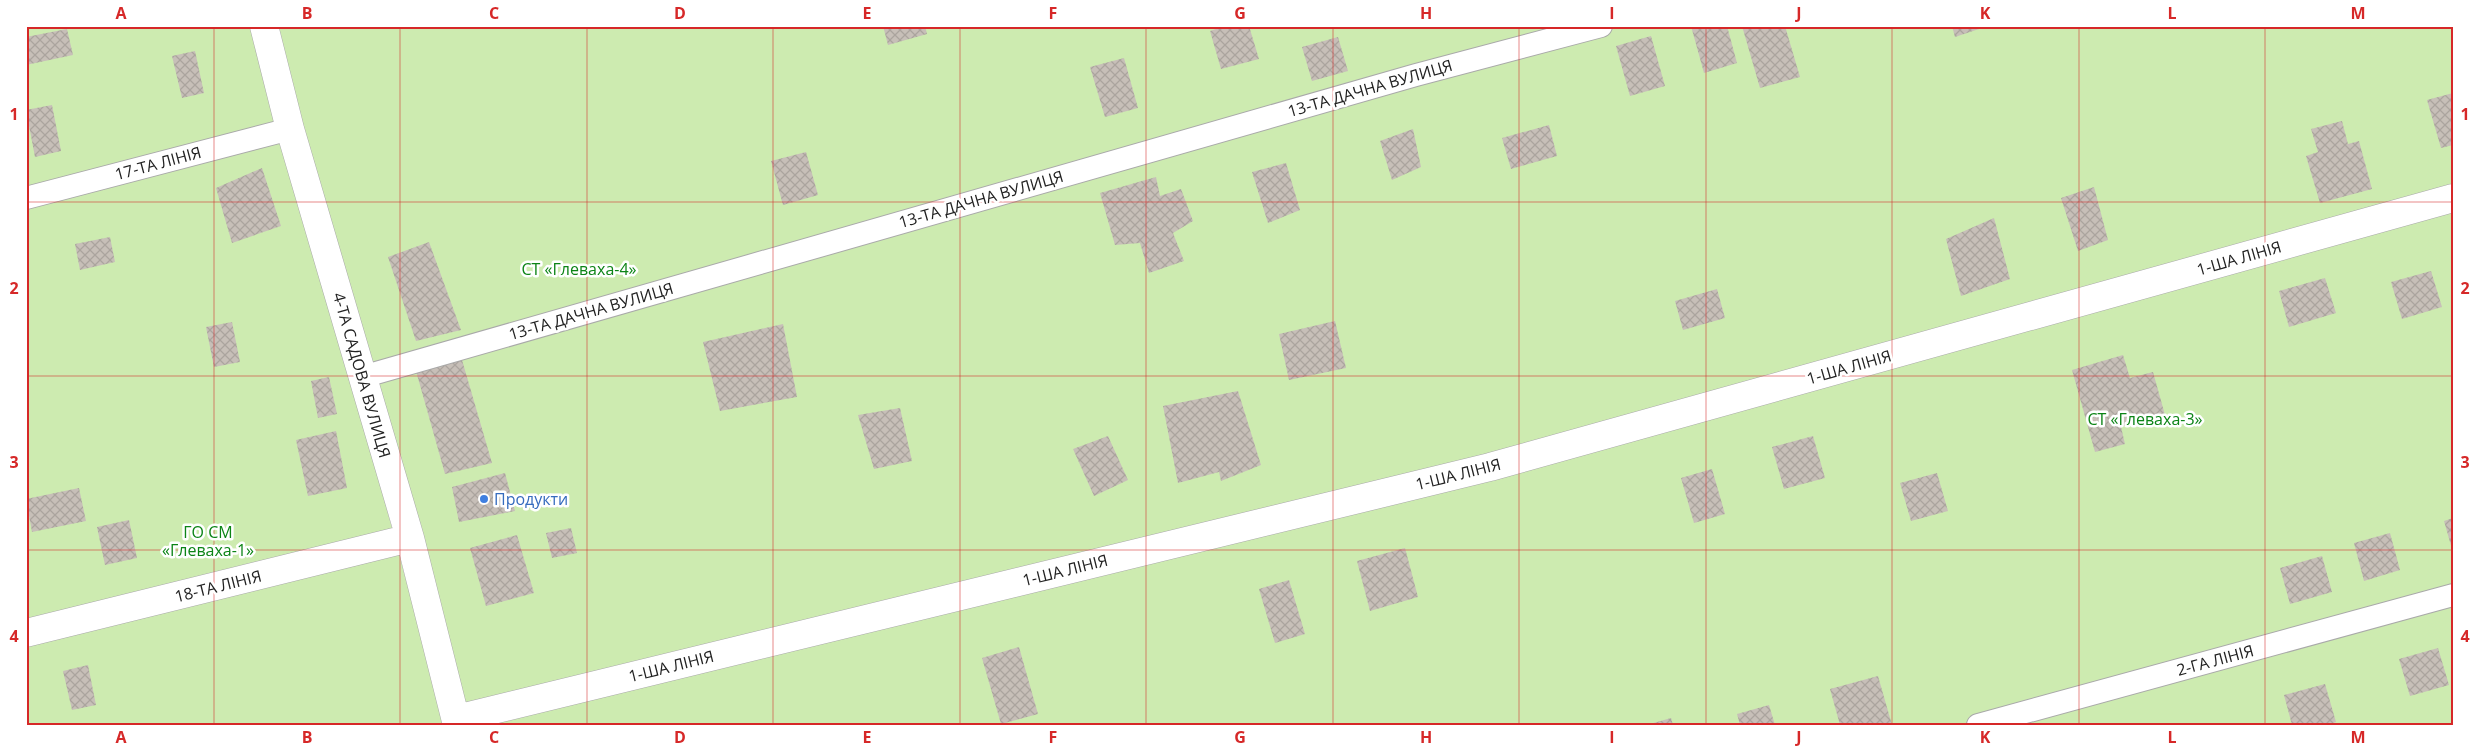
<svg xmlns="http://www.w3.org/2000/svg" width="2479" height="751" viewBox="0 0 2479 751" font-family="'Open Sans',sans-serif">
	<defs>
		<pattern id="building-cross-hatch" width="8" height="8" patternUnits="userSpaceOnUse" patternTransform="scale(1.25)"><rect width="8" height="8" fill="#c7bfb8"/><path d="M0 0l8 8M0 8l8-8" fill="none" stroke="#aba49e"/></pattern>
	</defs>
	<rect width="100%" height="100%" fill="#f2efe9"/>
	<path fill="#cdebb0" d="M 26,26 L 257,26 L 445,725 L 26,725 Z
		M 264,26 L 2453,26 L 2453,725 L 449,725 Z"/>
	<path fill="url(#building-cross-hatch)" d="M 883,26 L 925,26 L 927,34 L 888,45 Z
		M 1225,26 L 1249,26 L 1259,59 L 1221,69 L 1210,31 Z
		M 1691,26 L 1727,26 L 1737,63 L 1704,73 Z
		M 1742,26 L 1785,26 L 1800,77 L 1760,88 Z
		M 1952,26 L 1985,26 L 1985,27 L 1955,37 Z
		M 67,29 L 73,55 L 26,65 L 26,37 Z
		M 1651,36 L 1665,86 L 1630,96 L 1616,46 Z
		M 1338,37 L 1348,71 L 1312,81 L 1302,47 Z
		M 195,51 L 204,93 L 182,98 L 172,56 Z
		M 1124,58 L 1138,108 L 1105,117 L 1090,67 Z
		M 2453,93 L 2453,145 L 2441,148 L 2427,100 Z
		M 52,105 L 61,151 L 35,157 L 26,110 Z
		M 2342,121 L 2348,144 L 2359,141 L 2372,189 L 2320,203 L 2306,156 L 2318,152 L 2311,129 Z
		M 1549,125 L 1557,156 L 1511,169 L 1502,138 Z
		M 1413,129 L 1421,167 L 1392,180 L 1380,141 Z
		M 806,152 L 818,195 L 783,205 L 771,161 Z
		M 1286,163 L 1300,210 L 1268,223 L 1252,172 Z
		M 262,168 L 281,226 L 232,243 L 216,188 Z
		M 1156,177 L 1160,196 L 1181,189 L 1193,221 L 1173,233 L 1184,261 L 1149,273 L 1140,243 L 1115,245 L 1100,193 Z
		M 2094,187 L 2108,240 L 2078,251 L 2061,198 Z
		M 1994,218 L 2010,279 L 1961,296 L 1946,239 Z
		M 110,237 L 115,262 L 80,270 L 75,244 Z
		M 429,242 L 461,330 L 416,341 L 388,257 Z
		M 2431,271 L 2442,307 L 2402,319 L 2391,282 Z
		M 2325,278 L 2336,313 L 2289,327 L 2279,291 Z
		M 1717,289 L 1725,318 L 1683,330 L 1675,301 Z
		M 1335,321 L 1346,368 L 1289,380 L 1279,334 Z
		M 232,322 L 240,362 L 214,367 L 206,327 Z
		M 783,324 L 797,397 L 720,411 L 703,342 Z
		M 2123,355 L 2130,378 L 2153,372 L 2165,415 L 2121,427 L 2125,444 L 2095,452 L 2072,370 Z
		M 462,360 L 492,463 L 445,474 L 416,371 Z
		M 329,377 L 337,414 L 318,418 L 311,381 Z
		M 1238,391 L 1261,465 L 1221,481 L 1219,472 L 1178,483 L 1163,406 Z
		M 900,408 L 912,461 L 874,469 L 858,415 Z
		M 336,431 L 347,488 L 308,496 L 296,440 Z
		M 1108,436 L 1128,480 L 1094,496 L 1073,449 Z
		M 1813,436 L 1825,478 L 1784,489 L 1772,447 Z
		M 1712,469 L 1725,514 L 1694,523 L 1681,478 Z
		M 505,473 L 515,511 L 459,522 L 452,487 Z
		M 1937,473 L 1948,511 L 1911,521 L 1900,483 Z
		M 79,488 L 86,521 L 32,532 L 26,499 Z
		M 2453,518 L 2453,549 L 2452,549 L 2444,521 Z
		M 129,520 L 137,558 L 105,565 L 97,527 Z
		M 571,528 L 577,553 L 552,558 L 546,533 Z
		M 2390,533 L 2400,570 L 2364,581 L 2354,543 Z
		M 517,535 L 534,593 L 486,606 L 470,548 Z
		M 1405,548 L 1418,597 L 1370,611 L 1357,561 Z
		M 2322,556 L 2332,592 L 2290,604 L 2280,568 Z
		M 1289,580 L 1305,634 L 1275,643 L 1259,589 Z
		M 1019,647 L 1038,714 L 1001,724 L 982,658 Z
		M 2438,648 L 2449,685 L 2410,696 L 2399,659 Z
		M 88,665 L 96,705 L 72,710 L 63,671 Z
		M 1878,676 L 1892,725 L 1840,725 L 1830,689 Z
		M 2325,684 L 2336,722 L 2327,725 L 2292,725 L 2284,695 Z
		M 1769,705 L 1775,725 L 1740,725 L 1737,714 Z
		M 1671,718 L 1673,725 L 1650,725 L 1650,724 Z"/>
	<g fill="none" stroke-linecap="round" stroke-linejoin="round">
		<g stroke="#a9a9a9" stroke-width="24">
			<path id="lane" d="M 26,198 L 290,129
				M 362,377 L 1416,75 L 1601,26
				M 1978,725 L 2453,595"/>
		</g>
		<g stroke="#a9a9a9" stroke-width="29">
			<path id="street" d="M 264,26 L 290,129 L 410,538 L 457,725
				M 26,633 L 410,538
				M 456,719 L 1490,467 L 2453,198"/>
		</g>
		<use href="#lane" stroke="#fff" stroke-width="22"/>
		<use href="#street" stroke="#fff" stroke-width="28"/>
	</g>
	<path fill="none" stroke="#d62828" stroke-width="1" stroke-opacity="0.55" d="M 214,26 L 214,725M 400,26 L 400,725M 587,26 L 587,725M 773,26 L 773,725M 960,26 L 960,725M 1146,26 L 1146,725M 1333,26 L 1333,725M 1519,26 L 1519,725M 1706,26 L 1706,725M 1892,26 L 1892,725M 2079,26 L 2079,725M 2265,26 L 2265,725M 26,202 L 2453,202M 26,376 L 2453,376M 26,550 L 2453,550"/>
	<circle fill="#3f7fe0" stroke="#fff" stroke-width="2" cx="484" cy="499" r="5"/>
	<g text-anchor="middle" stroke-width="5" stroke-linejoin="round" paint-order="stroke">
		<g font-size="16" fill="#222" stroke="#fff">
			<text transform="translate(1370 88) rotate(-16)" y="6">13-ТА ДАЧНА ВУЛИЦЯ</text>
			<text transform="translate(158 163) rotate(-15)" y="6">17-ТА ЛІНІЯ</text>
			<text transform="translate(981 199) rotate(-16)" y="6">13-ТА ДАЧНА ВУЛИЦЯ</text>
			<text transform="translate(2239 258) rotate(-16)" y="6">1-ША ЛІНІЯ</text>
			<text transform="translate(591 311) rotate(-16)" y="6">13-ТА ДАЧНА ВУЛИЦЯ</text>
			<text transform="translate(1849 367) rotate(-16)" y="6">1-ША ЛІНІЯ</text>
			<text transform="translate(362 375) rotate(74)" y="6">4-ТА САДОВА ВУЛИЦЯ</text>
			<text transform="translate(1458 474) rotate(-14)" y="6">1-ША ЛІНІЯ</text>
			<text transform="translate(1065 570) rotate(-14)" y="6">1-ША ЛІНІЯ</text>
			<text transform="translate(218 586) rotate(-14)" y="6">18-ТА ЛІНІЯ</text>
			<text transform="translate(2215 660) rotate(-15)" y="6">2-ГА ЛІНІЯ</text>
			<text transform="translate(671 666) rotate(-14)" y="6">1-ША ЛІНІЯ</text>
		</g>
		<g font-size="16" fill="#0c8416" stroke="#fff">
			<text x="579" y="275">СТ «Глеваха-4»</text>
			<text x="2145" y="425">СТ «Глеваха-3»</text>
			<text x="208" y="538">ГО СМ<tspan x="208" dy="18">«Глеваха-1»</tspan></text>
		</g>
		<g font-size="16" fill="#366cbe" stroke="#fff" text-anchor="start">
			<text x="494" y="505">Продукти</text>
		</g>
	</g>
	<rect width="2479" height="751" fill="none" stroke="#ffffff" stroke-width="55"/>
	<rect x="28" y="28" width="2424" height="696" fill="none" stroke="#d62828" stroke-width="2"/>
	<g font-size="16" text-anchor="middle" font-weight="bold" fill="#d62828">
		<text x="121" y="19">A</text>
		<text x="307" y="19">B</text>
		<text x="494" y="19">C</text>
		<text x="680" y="19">D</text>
		<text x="867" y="19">E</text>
		<text x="1053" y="19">F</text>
		<text x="1240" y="19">G</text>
		<text x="1426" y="19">H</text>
		<text x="1612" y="19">I</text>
		<text x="1799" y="19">J</text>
		<text x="1985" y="19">K</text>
		<text x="2172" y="19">L</text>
		<text x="2358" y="19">M</text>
		<text x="14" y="120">1</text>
		<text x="2465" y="120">1</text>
		<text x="14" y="294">2</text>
		<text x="2465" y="294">2</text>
		<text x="14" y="468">3</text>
		<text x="2465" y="468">3</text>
		<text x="14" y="642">4</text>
		<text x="2465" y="642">4</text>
		<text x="121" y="743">A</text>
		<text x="307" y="743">B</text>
		<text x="494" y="743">C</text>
		<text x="680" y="743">D</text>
		<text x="867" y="743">E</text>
		<text x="1053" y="743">F</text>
		<text x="1240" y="743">G</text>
		<text x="1426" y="743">H</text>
		<text x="1612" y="743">I</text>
		<text x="1799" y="743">J</text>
		<text x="1985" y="743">K</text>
		<text x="2172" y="743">L</text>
		<text x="2358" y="743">M</text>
	</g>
</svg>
